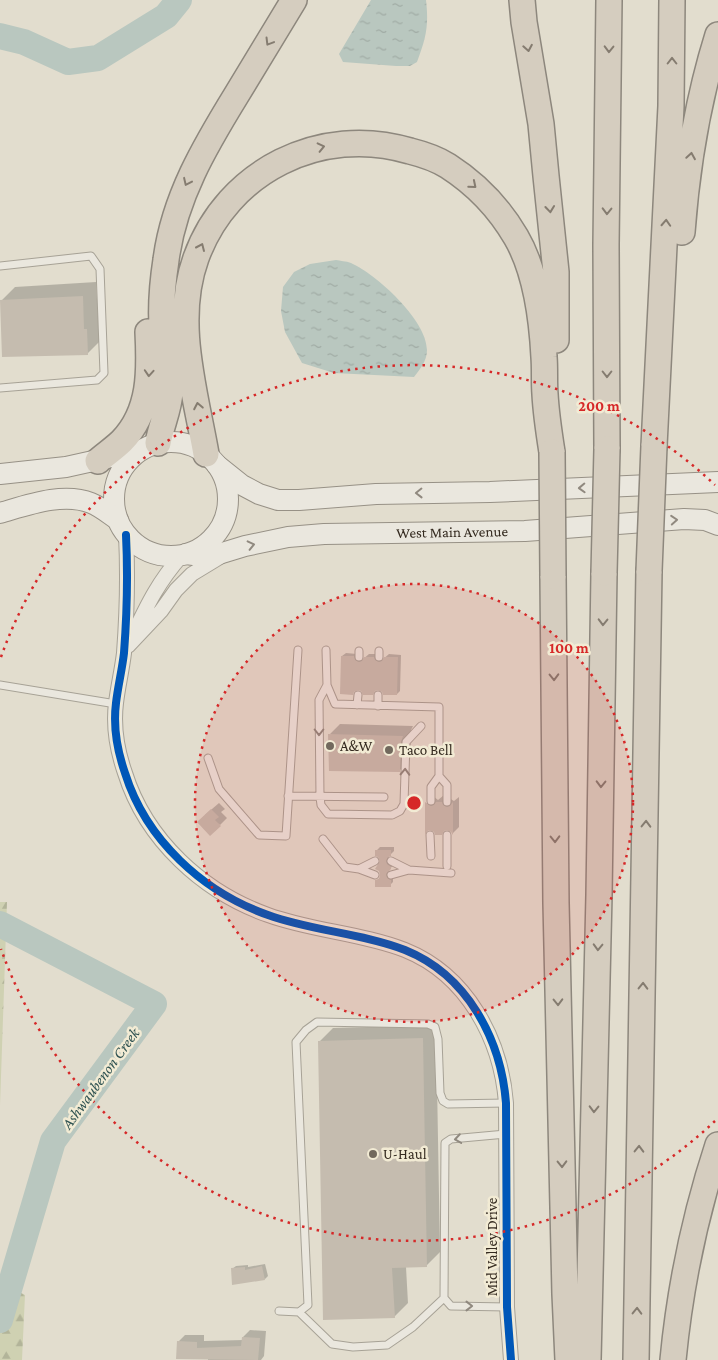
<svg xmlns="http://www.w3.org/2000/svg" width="718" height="1360" viewBox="0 0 718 1360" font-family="'Crimson Pro',serif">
	<defs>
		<pattern id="forest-firs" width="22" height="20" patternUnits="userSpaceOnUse" patternTransform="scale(1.25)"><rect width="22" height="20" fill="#cfd1b2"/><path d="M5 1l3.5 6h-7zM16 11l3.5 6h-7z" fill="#b2b499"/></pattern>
		<pattern id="water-ripples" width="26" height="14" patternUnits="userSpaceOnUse" patternTransform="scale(1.25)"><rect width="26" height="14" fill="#b9c7bf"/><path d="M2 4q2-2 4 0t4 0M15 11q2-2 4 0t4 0" fill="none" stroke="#a0aba4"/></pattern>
	</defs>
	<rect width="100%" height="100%" fill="#e2ddce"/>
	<path fill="url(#forest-firs)" d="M 0,902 L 7,902 L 0,1106 Z
		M 0,1282 L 25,1295 L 22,1360 L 0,1360 Z"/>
	<path fill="url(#water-ripples)" d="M 371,0 L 426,0 C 429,26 426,38 417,62 L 410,66 L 396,66 L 343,62 L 339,54 Z
		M 336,260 C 340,261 346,261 351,263 C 376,274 427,320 427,350 C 427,361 420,369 414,377 L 334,373 L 302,363 L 285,332 L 281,311 L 283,287 L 294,272 L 310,264 Z"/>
	<path fill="#0003" d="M 96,282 L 98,316 L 101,316 L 101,340 L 87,354 L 1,301 L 15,287 Z
		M 346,653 L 357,654 L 358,657 L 362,660 L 369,654 L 377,654 L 378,657 L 382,660 L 389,654 L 401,655 L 400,691 L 397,694 L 342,656 Z
		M 340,724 L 413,726 L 411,730 L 410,760 L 399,771 L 330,734 Z
		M 444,795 L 454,801 L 459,797 L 459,827 L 453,833 L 452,831 L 446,829 L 430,828 L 426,832 L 427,802 L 433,796 L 438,800 Z
		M 219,803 L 225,809 L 221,812 L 227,818 L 220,825 L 205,815 Z
		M 380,847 L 394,847 L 394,851 L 388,857 L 394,865 L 388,870 L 390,875 L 393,877 L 393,882 L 390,885 L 376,881 L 381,877 L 382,861 L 377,850 Z
		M 436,1025 L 440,1252 L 426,1266 L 406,1267 L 408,1303 L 394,1317 L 319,1042 L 333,1028 Z
		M 265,1264 L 268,1276 L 265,1279 L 232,1269 L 236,1266 L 248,1265 L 248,1267 Z
		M 250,1330 L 266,1331 L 264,1356 L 261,1360 L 208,1360 L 208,1358 L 178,1342 L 185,1335 L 204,1335 L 204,1341 L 243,1340 L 243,1337 Z"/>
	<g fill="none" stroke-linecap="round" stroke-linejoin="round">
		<path stroke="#b9c7bf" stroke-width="26" d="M 0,36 L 24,42 L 68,62 L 98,58 L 166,16 L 179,0
			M 0,924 L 154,1004 L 53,1141 L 0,1320"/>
	</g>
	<path fill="#c5bcaf" d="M 83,296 L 84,329 L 87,329 L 88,355 L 2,357 L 0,300 Z
		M 341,656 L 354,656 L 355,660 L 359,662 L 362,661 L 364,657 L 374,657 L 375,660 L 379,662 L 382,661 L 384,657 L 398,657 L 397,695 L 383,695 L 382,692 L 378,690 L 375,691 L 373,695 L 363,695 L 361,691 L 358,690 L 354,692 L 353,695 L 340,694 Z
		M 328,734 L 403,736 L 401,742 L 400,772 L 329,771 Z
		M 425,802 L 431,806 L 434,805 L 436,802 L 442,802 L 443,805 L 447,807 L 450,806 L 453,802 L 453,835 L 451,832 L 447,830 L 444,831 L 442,835 L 435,835 L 434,832 L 430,830 L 427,831 L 425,835 Z
		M 211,809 L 219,817 L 215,820 L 221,826 L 210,836 L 197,822 Z
		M 375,850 L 391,850 L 391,856 L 388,857 L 386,861 L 387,864 L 391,867 L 391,869 L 386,874 L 387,878 L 391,880 L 391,887 L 375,887 L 375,880 L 379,879 L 380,875 L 379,871 L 375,869 L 380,861 L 378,857 L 375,856 Z
		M 423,1038 L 427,1267 L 392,1268 L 395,1318 L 323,1320 L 318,1041 Z
		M 262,1266 L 265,1280 L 232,1285 L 231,1268 L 245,1267 L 245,1270 Z
		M 242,1337 L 260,1338 L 258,1360 L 176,1359 L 177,1341 L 197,1342 L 197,1348 L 241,1346 Z"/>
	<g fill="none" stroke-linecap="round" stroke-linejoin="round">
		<g stroke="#a7a296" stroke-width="9">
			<path id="lane" d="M 0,266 L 91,256 L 100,269 L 104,373 L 97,380 L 0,388
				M 326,650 L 327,685 L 335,704 L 439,707 L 439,776 L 431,787 L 431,801
				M 359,657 L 359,651
				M 379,657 L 379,651
				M 0,685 L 116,704
				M 327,685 L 319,700 L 320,797 L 321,805 L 328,814 L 392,815 L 400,811 L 404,804 L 406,742 L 421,726
				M 357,705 L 358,695
				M 378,706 L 378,695
				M 208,758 L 219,789 L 259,835 L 286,836 L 298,650
				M 439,776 L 447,785 L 447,802
				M 288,796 L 384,797
				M 430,835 L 431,856
				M 447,835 L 447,866
				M 323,839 L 345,867 L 359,869 L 375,861
				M 391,861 L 409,870 L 451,873
				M 359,869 L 375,875
				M 391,875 L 409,870
				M 506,1134 L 451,1139 L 445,1143 L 444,1298 L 451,1306 L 507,1307
				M 279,1311 L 299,1312 L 308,1305 L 296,1042 L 306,1030 L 317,1022 L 428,1024 L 435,1027 L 438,1039 L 440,1093 L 443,1101 L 448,1104 L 506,1103
				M 299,1312 L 332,1344 L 353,1347 L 387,1345 L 413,1327 L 444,1298"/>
		</g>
		<g stroke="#a7a296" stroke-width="16">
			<path id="street" d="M 126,535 C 128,574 127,613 124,653 C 122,670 118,686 116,703 C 113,727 117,750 125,773 C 146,840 203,892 268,915 C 312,931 361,933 405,950 C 467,975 501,1039 506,1103 L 507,1307 L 511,1360
				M 133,635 C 148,603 159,581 182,555
				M 128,646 L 161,611 L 176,590 L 192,574 L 220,557"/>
		</g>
		<g stroke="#979186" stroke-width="22">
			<g id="secondary">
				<circle cx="171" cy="499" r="57"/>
				<path d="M 217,465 L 242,485 L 259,494 L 278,500 L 299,500 L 376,494 L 490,492 L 718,482"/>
				<path d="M 0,474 L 66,467 L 111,457"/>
				<path d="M 0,513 C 28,505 63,492 91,503 C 101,507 109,514 118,520"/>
				<path id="s1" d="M 186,554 L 209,557 L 245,546 L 288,537 L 324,534 L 525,531 L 684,519 L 705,520 L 718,525"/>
			</g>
		</g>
		<g stroke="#8d877d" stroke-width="28">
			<path id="highway" d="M 522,0 L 524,22 L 541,124 L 546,176 L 556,272 L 556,340
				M 682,232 C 687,165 698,99 718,35
				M 158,443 C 161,426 169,409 170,392 C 171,374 166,356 163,339 C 160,312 162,286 166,260 C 174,198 205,146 237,94 C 256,63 275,31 294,0
				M 654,446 L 671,106 L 672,0
				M 607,449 L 606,245 L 609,0
				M 206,454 C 195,391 173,321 196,258 C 227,171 321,124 410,151 C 422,154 437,159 448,166 C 476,184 499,208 516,237 C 536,271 542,318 544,357 C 545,369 544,382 545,394 C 546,413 549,433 552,452
				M 98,461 C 106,454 115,448 122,441 C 151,411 150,371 148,332
				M 553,576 L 556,903 L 565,1294 L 568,1360
				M 588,1360 L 599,895 L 604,573
				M 636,1360 L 649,571
				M 673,1360 C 680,1287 695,1215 718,1145"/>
		</g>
		<use href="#lane" stroke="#eae7de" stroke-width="7"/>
		<use href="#street" stroke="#eae7de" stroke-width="14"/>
		<use href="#secondary" stroke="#eae7de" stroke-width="20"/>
		<use href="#highway" stroke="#d5cdbf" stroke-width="25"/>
		<g stroke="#8d877d" stroke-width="28" stroke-linecap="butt">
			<path id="highway-bridge" d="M 552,452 L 553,576
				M 649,571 L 654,446
				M 604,573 L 607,449"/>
		</g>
		<use href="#highway-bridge" stroke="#d5cdbf" stroke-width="25"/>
		<g stroke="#f2ebd4" stroke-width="11">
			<path id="cycleway" d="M 126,535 C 128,574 127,613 124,653 C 122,670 118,686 116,703 C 113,727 117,750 125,773 C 146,840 203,892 268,915 C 312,931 361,933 405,950 C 467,975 501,1039 506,1103 L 507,1307 L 511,1360"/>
		</g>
		<use href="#cycleway" stroke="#0057b8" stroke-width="8"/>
	</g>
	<defs><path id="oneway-chevron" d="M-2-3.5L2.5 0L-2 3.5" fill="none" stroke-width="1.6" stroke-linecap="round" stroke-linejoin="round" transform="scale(1.25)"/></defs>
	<g stroke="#857c70">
		<use href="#oneway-chevron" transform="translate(269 42) rotate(121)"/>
		<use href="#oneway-chevron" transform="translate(528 48) rotate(80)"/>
		<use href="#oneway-chevron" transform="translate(609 49) rotate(91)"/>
		<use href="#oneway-chevron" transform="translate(672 61) rotate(-90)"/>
		<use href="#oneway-chevron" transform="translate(321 147) rotate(-13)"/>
		<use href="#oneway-chevron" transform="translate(691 156) rotate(-81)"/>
		<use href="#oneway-chevron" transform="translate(187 182) rotate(115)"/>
		<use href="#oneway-chevron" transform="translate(473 185) rotate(40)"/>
		<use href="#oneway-chevron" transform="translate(550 209) rotate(84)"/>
		<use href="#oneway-chevron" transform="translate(607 211) rotate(91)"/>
		<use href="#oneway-chevron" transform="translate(666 223) rotate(-87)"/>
		<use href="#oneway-chevron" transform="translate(201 247) rotate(-66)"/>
		<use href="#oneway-chevron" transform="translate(149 373) rotate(94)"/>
		<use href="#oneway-chevron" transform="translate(607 374) rotate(90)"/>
		<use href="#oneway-chevron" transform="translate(198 406) rotate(-101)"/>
		<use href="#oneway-chevron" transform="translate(603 622) rotate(91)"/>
		<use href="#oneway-chevron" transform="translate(554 677) rotate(89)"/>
		<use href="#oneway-chevron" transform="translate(601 784) rotate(91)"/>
		<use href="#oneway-chevron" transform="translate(646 824) rotate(-89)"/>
		<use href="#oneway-chevron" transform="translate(555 839) rotate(89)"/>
		<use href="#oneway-chevron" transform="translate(598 947) rotate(92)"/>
		<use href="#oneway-chevron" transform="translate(643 986) rotate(-89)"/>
		<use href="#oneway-chevron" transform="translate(558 1002) rotate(89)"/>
		<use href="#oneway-chevron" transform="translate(594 1109) rotate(91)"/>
		<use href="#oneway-chevron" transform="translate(639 1149) rotate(-89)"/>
		<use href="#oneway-chevron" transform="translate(562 1164) rotate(89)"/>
		<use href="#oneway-chevron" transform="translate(637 1311) rotate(-89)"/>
	</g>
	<g stroke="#90897f">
		<use href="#oneway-chevron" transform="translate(582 488) rotate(178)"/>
		<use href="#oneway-chevron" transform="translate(419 493) rotate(179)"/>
		<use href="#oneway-chevron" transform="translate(674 520) rotate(-4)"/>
		<use href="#oneway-chevron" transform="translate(251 545) rotate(-13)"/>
		<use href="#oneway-chevron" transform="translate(319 732) rotate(90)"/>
		<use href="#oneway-chevron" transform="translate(405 772) rotate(-88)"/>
		<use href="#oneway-chevron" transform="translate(458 1139) rotate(171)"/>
		<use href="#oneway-chevron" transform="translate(469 1306)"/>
	</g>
	<circle cx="414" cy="803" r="219" fill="#d62828" fill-opacity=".12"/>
	<g fill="none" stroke="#d62828" stroke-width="2.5" stroke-dasharray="2.5 5">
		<circle cx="414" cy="803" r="219"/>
		<path d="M715 1121A438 438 0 0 1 1 949M1 657A438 438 0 0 1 715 485"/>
	</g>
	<g fill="#72695d" stroke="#f2ebd4" stroke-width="2">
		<circle cx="330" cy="746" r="5"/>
		<circle cx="389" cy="750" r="5"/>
		<circle cx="373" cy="1154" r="5"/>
	</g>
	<g text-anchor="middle" stroke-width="5" stroke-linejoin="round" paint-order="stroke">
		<g font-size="15" fill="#352b20" stroke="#f2ebd4">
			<text dy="5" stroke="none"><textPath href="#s1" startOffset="269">West Main Avenue</textPath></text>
			<text transform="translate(492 1247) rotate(-90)" y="5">Mid Valley Drive</text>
		</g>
		<g font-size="15" fill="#352b20" stroke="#f2ebd4" text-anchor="start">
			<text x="340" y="751">A&amp;W</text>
			<text x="399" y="755">Taco Bell</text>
			<text x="383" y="1159">U-Haul</text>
		</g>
		<g font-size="16" font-style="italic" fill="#305352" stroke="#f2ebd4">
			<text transform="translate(100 1078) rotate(-54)" y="6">Ashwaubenon Creek</text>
		</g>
	</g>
	<circle cx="414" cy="803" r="8" fill="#d62828" stroke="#f2ebd4" stroke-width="2.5"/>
	<g font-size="15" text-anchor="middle" font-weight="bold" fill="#d62828" stroke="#f2ebd4" stroke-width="5" stroke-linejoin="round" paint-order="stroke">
		<text x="599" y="411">200 m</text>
		<text x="569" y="653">100 m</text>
	</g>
</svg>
